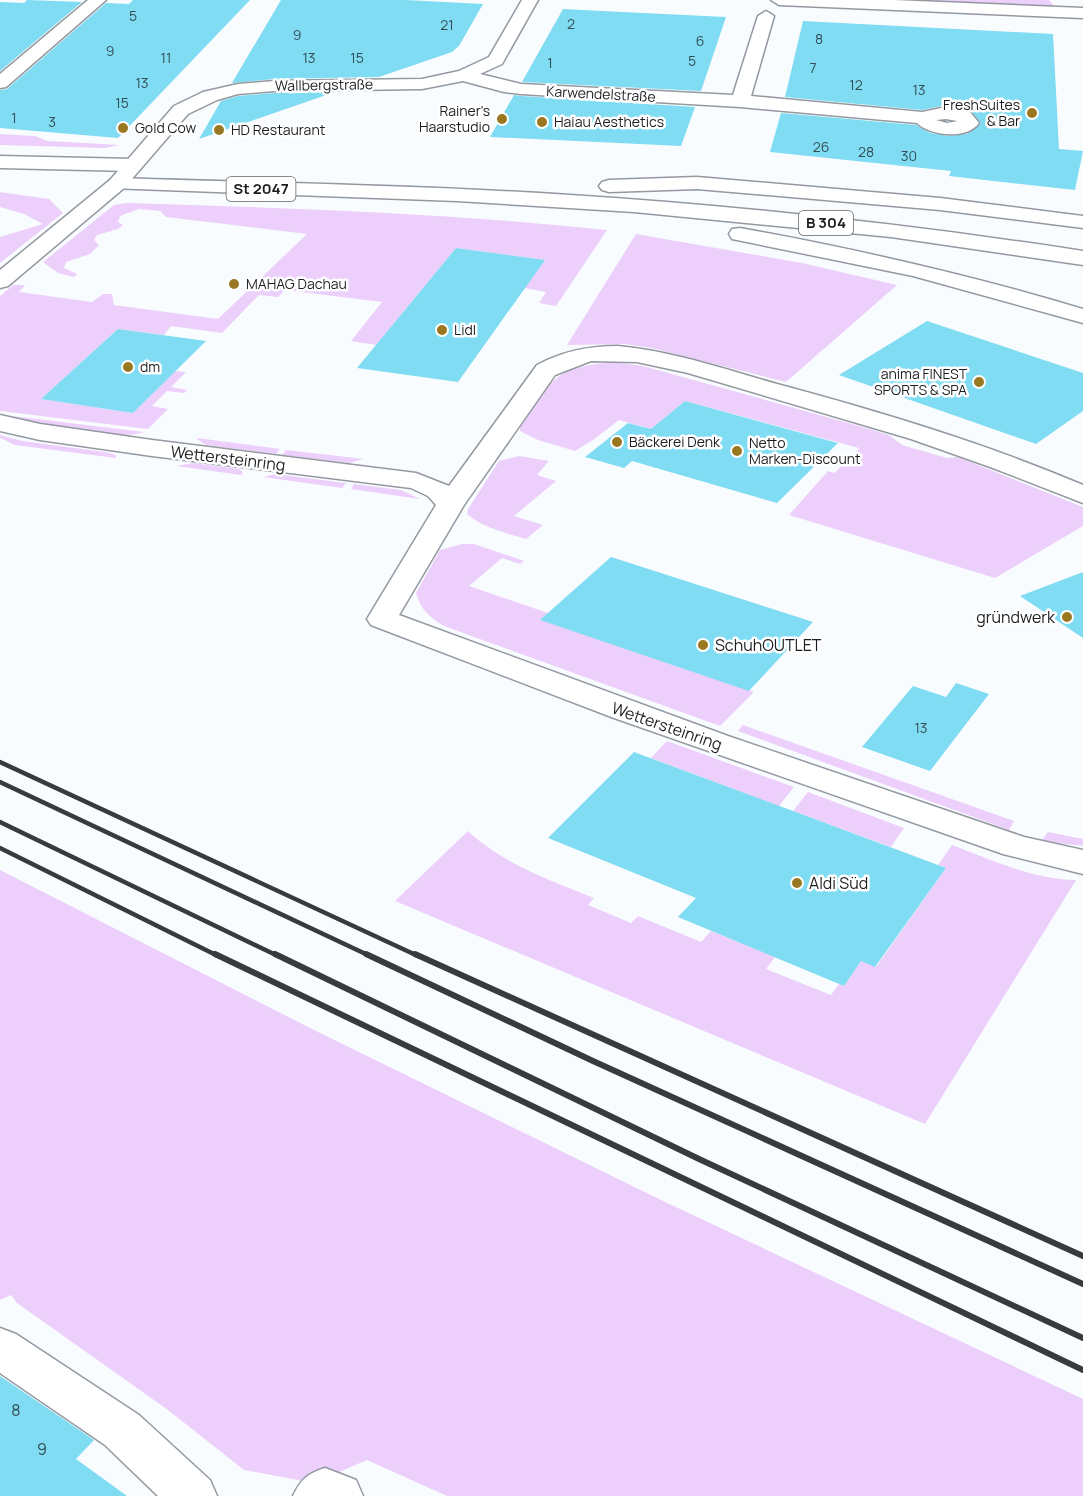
<svg xmlns="http://www.w3.org/2000/svg" width="1083" height="1496" viewBox="0 0 1083 1496" font-family="Manrope,sans-serif">
	<rect width="100%" height="100%" fill="#f9fcfe"/>
	<path fill="#ecd0fb" d="M 899,0 L 1049,0 L 1054,6 Z
		M 0,134 L 35,136 L 48,141 L 120,145 L 105,148 L 0,145 Z
		M 0,192 L 49,199 L 63,213 L 0,263 L 0,237 L 43,224 L 24,214 L 0,207 Z
		M 127,203 C 287,208 448,213 607,230 L 556,306 L 539,303 L 546,292 L 524,288 L 545,260 L 456,248 L 376,345 L 351,341 L 382,302 L 285,290 L 278,297 L 259,295 L 222,333 L 171,326 L 164,335 L 118,329 L 41,399 L 133,413 L 175,371 L 186,372 L 171,387 L 187,390 L 184,393 L 167,391 L 152,406 L 168,409 L 148,429 L 0,411 L 0,296 L 13,285 L 25,285 L 19,292 L 92,302 L 103,294 L 112,294 L 114,305 L 218,319 L 307,234 L 166,217 L 160,211 L 139,209 L 120,216 L 118,222 L 123,225 L 118,229 L 97,235 L 94,240 L 99,245 L 90,254 L 66,262 L 64,268 L 77,274 L 74,277 L 58,273 L 43,262 L 114,205 Z
		M 636,234 L 802,263 L 897,285 L 786,382 L 652,348 L 625,344 L 567,345 Z
		M 613,362 L 643,366 L 859,426 L 889,435 L 902,445 L 947,458 L 958,457 L 1083,507 L 1083,526 L 995,578 L 789,515 L 828,471 L 835,473 L 841,466 L 835,465 L 844,456 L 851,458 L 859,448 L 685,401 L 651,429 L 619,420 L 593,440 L 575,451 L 538,440 L 520,431 L 520,426 C 553,379 552,368 613,362 Z
		M 12,416 L 144,432 C 119,442 39,424 12,416 Z
		M 0,435 L 22,441 L 105,452 L 116,455 L 116,458 L 15,445 L 0,438 Z
		M 197,439 L 197,438 L 280,449 L 276,454 L 206,445 Z
		M 286,450 L 364,459 L 349,463 L 282,455 Z
		M 519,456 L 549,461 L 537,475 L 556,481 L 514,516 L 543,525 L 526,539 C 507,533 483,528 467,514 L 468,509 L 499,461 Z
		M 193,463 L 239,469 L 243,472 L 241,475 L 176,466 Z
		M 275,474 L 346,483 L 342,488 L 263,477 Z
		M 354,484 L 401,490 L 420,499 L 351,489 Z
		M 462,544 L 474,544 L 524,561 L 520,564 L 502,558 L 469,586 L 548,613 L 541,620 L 754,692 L 720,726 L 444,626 C 429,617 421,610 416,593 L 440,550 Z
		M 743,725 L 1014,821 L 1009,830 L 738,731 Z
		M 667,741 L 794,787 L 779,806 L 651,758 Z
		M 808,792 L 904,828 L 891,847 L 793,811 Z
		M 468,831 C 503,864 550,880 594,898 L 588,905 L 631,923 L 638,916 L 701,942 L 711,931 L 775,957 L 766,969 L 831,995 L 839,984 L 844,986 L 861,961 L 876,967 L 946,868 L 938,865 L 952,845 C 992,860 1032,879 1076,880 L 925,1124 L 395,901 Z
		M 1048,832 L 1083,839 L 1083,846 L 1041,841 Z
		M 0,870 L 314,1030 L 663,1201 L 1083,1399 L 1083,1496 L 447,1496 L 367,1460 L 314,1483 L 244,1470 L 168,1410 L 17,1303 L 11,1295 L 0,1300 Z"/>
	<path fill="#7fdcf3" d="M 27,0 L 82,2 L 0,71 L 0,2 L 24,3 Z
		M 133,0 L 250,0 L 118,138 L 0,128 L 0,90 L 7,89 L 106,3 L 129,4 Z
		M 281,0 L 406,0 L 483,4 L 459,46 L 452,52 L 379,77 L 274,79 L 232,83 Z
		M 563,9 L 643,13 L 726,17 L 701,91 L 522,82 Z
		M 803,21 L 1053,34 L 1059,149 L 1083,151 L 1075,190 L 949,176 L 951,171 L 770,152 L 781,113 L 916,125 L 930,133 L 948,136 L 967,134 L 981,123 L 970,110 L 946,105 L 922,110 L 785,97 Z
		M 335,92 L 199,139 L 221,101 L 238,96 L 274,93 Z
		M 514,95 L 521,96 L 695,107 L 681,146 L 490,137 Z
		M 456,248 L 545,260 L 458,382 L 357,368 Z
		M 927,321 L 1083,373 L 1083,411 L 1036,444 L 839,375 Z
		M 118,329 L 206,341 L 133,413 L 41,399 Z
		M 685,401 L 838,443 L 777,503 L 632,461 L 624,468 L 585,457 L 628,423 L 651,429 Z
		M 611,557 L 720,592 L 813,622 L 749,691 L 540,620 Z
		M 1083,572 L 1083,638 L 1020,596 Z
		M 956,683 L 989,694 L 930,771 L 862,747 L 913,686 L 946,697 Z
		M 634,752 L 906,853 L 946,868 L 875,967 L 861,961 L 844,986 L 678,917 L 696,898 L 548,838 Z
		M 0,1376 L 94,1440 L 76,1459 L 127,1496 L 0,1496 Z"/>
	<g fill="none" stroke-linecap="round" stroke-linejoin="round">
		<g stroke="#9399a0" stroke-width="3">
			<path id="street" d="M 88,0 L 106,0 L 6,87 L 0,88 L 0,74 Z
				M 522,0 L 538,0 L 502,64 L 480,74 L 521,84 L 733,95 L 758,16 L 766,11 L 774,16 L 751,96 L 922,112 L 946,107 L 970,112 L 979,123 C 967,140 930,136 917,123 L 740,107 L 521,94 L 504,92 L 463,81 L 422,89 L 274,91 L 238,94 L 217,100 L 188,114 L 124,188 L 8,286 L 0,288 L 0,270 L 110,180 L 174,106 L 203,92 L 238,84 L 274,81 L 422,79 L 459,71 L 489,57 ZM 946,119 L 957,121 L 958,121 L 947,123 L 936,120 Z
				M 771,0 L 894,0 L 1083,8 L 1083,18 L 779,5 Z
				M 618,346 C 672,351 724,369 777,384 C 881,412 984,443 1083,485 L 1083,503 L 993,468 L 911,439 L 688,373 L 637,362 L 591,361 L 555,375 L 464,505 L 399,615 L 728,736 L 1024,837 L 1083,850 L 1083,874 L 1003,854 L 614,718 L 371,625 L 367,619 L 436,505 L 428,496 L 411,488 L 152,456 L 40,440 L 0,431 L 0,415 L 40,424 L 152,440 L 416,473 L 449,486 L 537,365 C 563,351 589,346 618,346 Z
				M 0,1328 L 16,1334 L 139,1415 L 210,1480 L 217,1496 L 158,1496 L 105,1445 L 0,1373 Z
				M 325,1468 L 356,1480 L 363,1496 L 293,1496 C 301,1479 307,1474 325,1468 Z"/>
		</g>
		<g stroke="#9399a0" stroke-width="3">
			<path id="secondary" d="M 0,156 L 132,159 L 139,161 L 142,165 L 139,169 L 132,171 L 0,168 Z"/>
		</g>
		<g stroke="#9399a0" stroke-width="3">
			<path id="highway" d="M 697,177 L 940,198 L 1083,216 L 1083,228 L 940,210 L 697,189 L 609,192 L 602,190 L 599,186 L 602,182 L 609,180 Z
				M 117,178 C 268,183 419,185 570,195 C 742,206 913,225 1083,251 L 1083,265 L 891,237 L 634,212 L 457,201 L 110,188 L 107,184 L 110,180 Z
				M 740,228 C 856,249 970,275 1083,309 L 1083,323 L 913,276 L 732,239 L 729,234 L 732,229 Z"/>
		</g>
		<use href="#street" fill="#fff" fill-rule="evenodd"/>
		<use href="#secondary" fill="#fff" fill-rule="evenodd"/>
		<use href="#highway" fill="#fff" fill-rule="evenodd"/>
		<path stroke="#383b3d" stroke-width="4.5" d="M 0,762 L 418,956
			M 0,782 L 370,956
			M 0,822 L 278,956
			M 0,848 L 218,956"/>
		<path stroke="#383b3d" stroke-width="6" d="M 215,954 L 1083,1370
			M 275,954 L 699,1159 L 1083,1338
			M 366,954 L 593,1061 L 1083,1284
			M 415,954 L 1083,1256"/>
	</g>
	<g fill="#9a7822" stroke="#fff" stroke-width="2">
		<circle cx="1032" cy="113" r="6"/>
		<circle cx="502" cy="119" r="6"/>
		<circle cx="542" cy="122" r="6"/>
		<circle cx="123" cy="128" r="6"/>
		<circle cx="219" cy="130" r="6"/>
		<circle cx="234" cy="284" r="6"/>
		<circle cx="442" cy="330" r="6"/>
		<circle cx="128" cy="367" r="6"/>
		<circle cx="979" cy="382" r="6"/>
		<circle cx="617" cy="442" r="6"/>
		<circle cx="737" cy="451" r="6"/>
		<circle cx="1067" cy="617" r="6"/>
		<circle cx="703" cy="645" r="6"/>
		<circle cx="797" cy="883" r="6"/>
	</g>
	<g text-anchor="middle" stroke-width="5" stroke-linejoin="round" paint-order="stroke">
		<g font-size="14" fill="#354e56">
			<text x="133" y="21">5</text>
			<text x="571" y="29">2</text>
			<text x="447" y="30">21</text>
			<text x="297" y="40">9</text>
			<text x="819" y="44">8</text>
			<text x="700" y="46">6</text>
			<text x="110" y="56">9</text>
			<text x="166" y="63">11</text>
			<text x="309" y="63">13</text>
			<text x="357" y="63">15</text>
			<text x="692" y="66">5</text>
			<text x="550" y="68">1</text>
			<text x="813" y="73">7</text>
			<text x="142" y="88">13</text>
			<text x="856" y="90">12</text>
			<text x="919" y="95">13</text>
			<text x="122" y="108">15</text>
			<text x="14" y="123">1</text>
			<text x="52" y="127">3</text>
			<text x="821" y="152">26</text>
			<text x="866" y="157">28</text>
			<text x="909" y="161">30</text>
			<text x="921" y="733">13</text>
		</g>
		<g font-size="14" fill="#1c1e21" stroke="#fff">
			<text transform="translate(324 85) rotate(-1)" y="5">Wallbergstraße</text>
			<text transform="translate(601 94) rotate(3)" y="5">Karwendelstraße</text>
		</g>
		<g font-size="14" fill="#1c1e21" stroke="#fff" text-anchor="start">
			<text x="1020" y="110" text-anchor="end">FreshSuites<tspan x="1020" dy="16">&amp; Bar</tspan></text>
			<text x="490" y="116" text-anchor="end">Rainer's<tspan x="490" dy="16">Haarstudio</tspan></text>
			<text x="554" y="127">Haiau Aesthetics</text>
			<text x="135" y="133">Gold Cow</text>
			<text x="231" y="135">HD Restaurant</text>
			<text x="246" y="289">MAHAG Dachau</text>
			<text x="454" y="335">Lidl</text>
			<text x="140" y="372">dm</text>
			<text x="967" y="379" text-anchor="end">anima FINEST<tspan x="967" dy="16">SPORTS &amp; SPA</tspan></text>
			<text x="629" y="447">Bäckerei Denk</text>
			<text x="749" y="448">Netto<tspan x="749" dy="16">Marken-Discount</tspan></text>
		</g>
		<g fill="#fff" stroke="#606264" stroke-width="1.5">
			<rect x="226.5" y="177" width="69" height="24" rx="4.5"/>
			<rect x="799" y="211" width="54" height="24" rx="4.5"/>
		</g>
		<g font-size="15" font-weight="bold" fill="#1c1e21">
			<text x="261" y="194">St 2047</text>
			<text x="826" y="228">B 304</text>
		</g>
		<g font-size="16" fill="#1c1e21" stroke="#fff">
			<text transform="translate(228 458) rotate(7)" y="6">Wettersteinring</text>
			<text transform="translate(667 726) rotate(19)" y="6">Wettersteinring</text>
		</g>
		<g font-size="16" fill="#1c1e21" stroke="#fff" text-anchor="start">
			<text x="1055" y="623" text-anchor="end">gründwerk</text>
			<text x="715" y="651">SchuhOUTLET</text>
			<text x="809" y="889">Aldi Süd</text>
		</g>
		<g font-size="16" fill="#354e56">
			<text x="16" y="1416">8</text>
			<text x="42" y="1455">9</text>
		</g>
	</g>
</svg>
